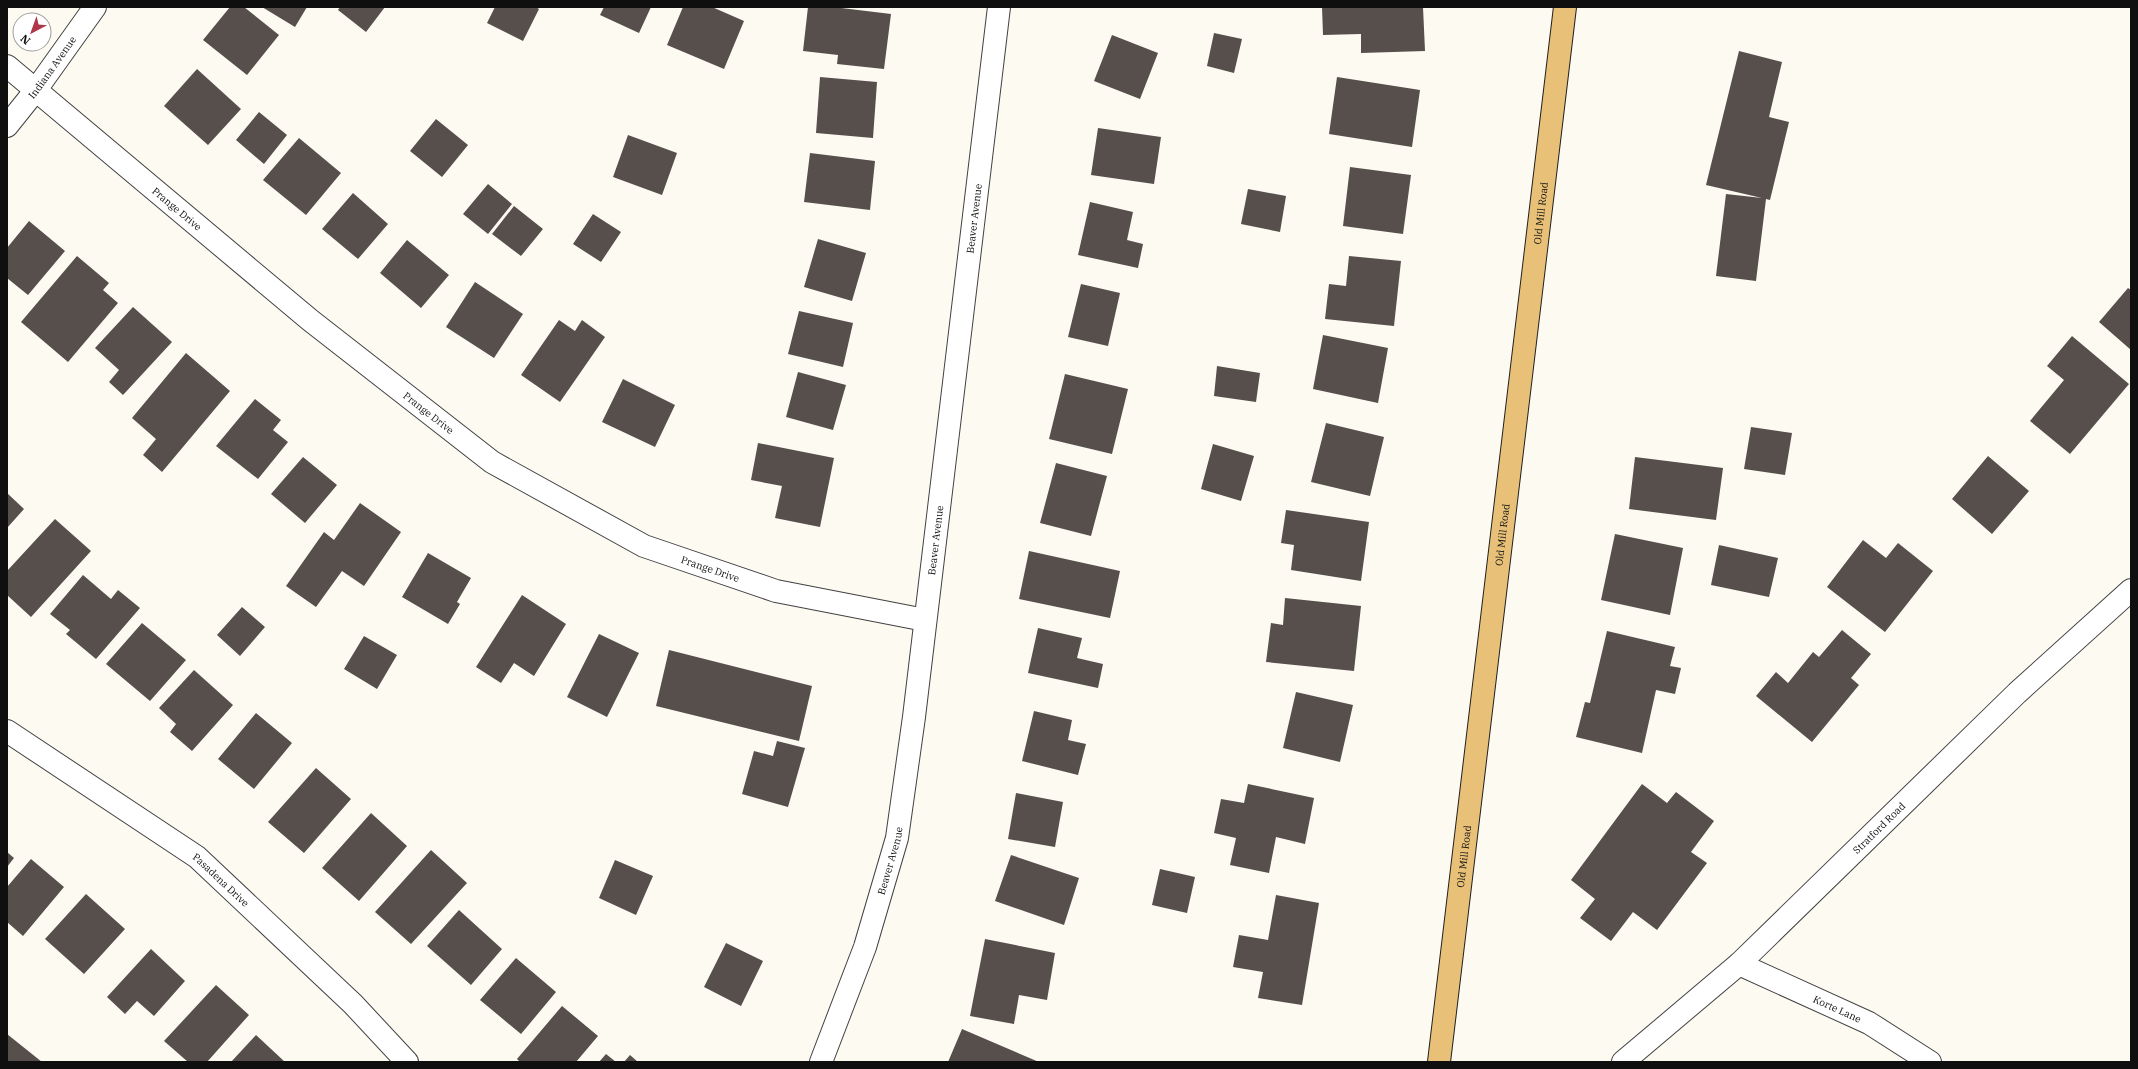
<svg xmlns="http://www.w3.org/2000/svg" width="2138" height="1069" viewBox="0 0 2138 1069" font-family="'IBM Plex Serif',serif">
	<rect width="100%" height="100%" fill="#fdfaf2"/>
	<path fill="#564f4c" d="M 230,7 L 244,7 L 279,35 L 247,75 L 203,40 Z
		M 262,7 L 307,7 L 295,27 Z
		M 340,7 L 385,7 L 366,32 L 338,10 Z
		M 495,7 L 536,7 L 539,9 L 523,41 L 487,23 Z
		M 604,7 L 651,7 L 639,33 L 600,15 Z
		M 683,7 L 712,7 L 744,21 L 724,69 L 667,45 Z
		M 808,7 L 833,7 L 891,14 L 884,69 L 837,64 L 838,55 L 803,51 Z
		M 1322,7 L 1423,7 L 1425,51 L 1361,53 L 1361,34 L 1323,35 Z
		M 1214,33 L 1242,39 L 1234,73 L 1207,66 Z
		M 1112,35 L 1158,53 L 1140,99 L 1094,81 Z
		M 1739,51 L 1782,62 L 1769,117 L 1789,122 L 1770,200 L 1766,199 L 1756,281 L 1716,276 L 1726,194 L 1762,198 L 1706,185 Z
		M 197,69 L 241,109 L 208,145 L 164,106 Z
		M 820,77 L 877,82 L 873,138 L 816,133 Z
		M 1337,77 L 1420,90 L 1412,147 L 1329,134 Z
		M 259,112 L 287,135 L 264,164 L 236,140 Z
		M 436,119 L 468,145 L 442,177 L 410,151 Z
		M 1098,128 L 1161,137 L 1154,184 L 1091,175 Z
		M 628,135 L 677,153 L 662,195 L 613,177 Z
		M 299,138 L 341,173 L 306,215 L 263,180 Z
		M 810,153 L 875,161 L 870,210 L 804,202 Z
		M 1350,167 L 1411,175 L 1403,234 L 1343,226 Z
		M 488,184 L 512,204 L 488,234 L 463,214 Z
		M 1248,189 L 1286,196 L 1280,232 L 1241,224 Z
		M 353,193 L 388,224 L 358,259 L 322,229 Z
		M 1090,202 L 1133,212 L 1127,240 L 1143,244 L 1138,268 L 1078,255 Z
		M 514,206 L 543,229 L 521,256 L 492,234 Z
		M 593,214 L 621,232 L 601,262 L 573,244 Z
		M 29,221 L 65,251 L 28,295 L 7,278 L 7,248 Z
		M 818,239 L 866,253 L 852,301 L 804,287 Z
		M 407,240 L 449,275 L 421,308 L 380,273 Z
		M 77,256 L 109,283 L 103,290 L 118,303 L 68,362 L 21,322 Z
		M 1349,256 L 1401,261 L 1394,326 L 1325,319 L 1329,284 L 1346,286 Z
		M 475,282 L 523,314 L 494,358 L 446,327 Z
		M 1081,284 L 1120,293 L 1108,346 L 1068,337 Z
		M 2128,288 L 2131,290 L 2131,350 L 2099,322 Z
		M 133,307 L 172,342 L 123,395 L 109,382 L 119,370 L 95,348 Z
		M 799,311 L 853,323 L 843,367 L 788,354 Z
		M 559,320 L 575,331 L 582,320 L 605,337 L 560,402 L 521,375 Z
		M 1323,335 L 1388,348 L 1378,403 L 1313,389 Z
		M 2072,336 L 2129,384 L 2070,454 L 2030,421 L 2064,380 L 2047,366 Z
		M 186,353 L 230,391 L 162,472 L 143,455 L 156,439 L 132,418 Z
		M 1217,366 L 1260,373 L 1256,402 L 1214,396 Z
		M 798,372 L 846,385 L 833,430 L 786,417 Z
		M 1065,374 L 1128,389 L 1112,454 L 1049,439 Z
		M 623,379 L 675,405 L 655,447 L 602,422 Z
		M 255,399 L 281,420 L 273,430 L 288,442 L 258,479 L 216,446 Z
		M 1326,423 L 1384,437 L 1370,496 L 1311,482 Z
		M 1751,427 L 1792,433 L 1785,475 L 1744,469 Z
		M 758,443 L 834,458 L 820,527 L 775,518 L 782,486 L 751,480 Z
		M 1213,444 L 1254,456 L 1241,501 L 1201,489 Z
		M 1988,456 L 2029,491 L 1992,534 L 1952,499 Z
		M 303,457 L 337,485 L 305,523 L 271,494 Z
		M 1635,457 L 1723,468 L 1716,520 L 1629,509 Z
		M 1056,463 L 1107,476 L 1091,536 L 1040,523 Z
		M 7,493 L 24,509 L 7,528 Z
		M 360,503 L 401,532 L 364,586 L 342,571 L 316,607 L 286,586 L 324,532 L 334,540 Z
		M 1286,510 L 1369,522 L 1361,581 L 1291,570 L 1294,545 L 1281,543 Z
		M 55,519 L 91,551 L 31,617 L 7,595 L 7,571 Z
		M 1615,534 L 1683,548 L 1670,615 L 1601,600 Z
		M 1863,540 L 1886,558 L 1898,543 L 1933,571 L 1885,632 L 1827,587 Z
		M 1719,545 L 1778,558 L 1769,597 L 1711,585 Z
		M 1029,551 L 1120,571 L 1110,618 L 1019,599 Z
		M 428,553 L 471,578 L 457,602 L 460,604 L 448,624 L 402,597 Z
		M 83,575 L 111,599 L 118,590 L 140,608 L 96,659 L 66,634 L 70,630 L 50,614 Z
		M 522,595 L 566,624 L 534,676 L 514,663 L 501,683 L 476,667 Z
		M 1285,598 L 1361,606 L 1354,671 L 1266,662 L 1271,623 L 1283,625 Z
		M 242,607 L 265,627 L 240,656 L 217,635 Z
		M 142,623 L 186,660 L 150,701 L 106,664 Z
		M 1038,628 L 1082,638 L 1077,658 L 1103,664 L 1098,688 L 1028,673 Z
		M 1842,630 L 1871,654 L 1851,678 L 1859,685 L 1812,742 L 1756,696 L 1776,672 L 1788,683 L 1813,652 L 1819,657 Z
		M 1607,631 L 1675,647 L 1670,666 L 1681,668 L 1675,694 L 1656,690 L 1642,753 L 1576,737 L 1585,702 L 1590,703 Z
		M 599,634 L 639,653 L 607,717 L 567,697 Z
		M 364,636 L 397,655 L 377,689 L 344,669 Z
		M 669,650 L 812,686 L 799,741 L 656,706 Z
		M 194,670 L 233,705 L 192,751 L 170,732 L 176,724 L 159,708 Z
		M 1296,692 L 1353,705 L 1340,762 L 1283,748 Z
		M 1034,711 L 1072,720 L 1068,740 L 1086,744 L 1078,775 L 1022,761 Z
		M 256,713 L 292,743 L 254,789 L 218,759 Z
		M 777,741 L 805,748 L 788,807 L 742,794 L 754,751 L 773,756 Z
		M 316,768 L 351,799 L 304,853 L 268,822 Z
		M 1248,784 L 1314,798 L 1305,844 L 1276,837 L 1269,873 L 1230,865 L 1236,838 L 1214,833 L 1221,799 L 1244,803 Z
		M 1642,784 L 1667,803 L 1676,792 L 1714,821 L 1691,852 L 1707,863 L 1657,930 L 1633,912 L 1611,941 L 1580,918 L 1595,899 L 1571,880 Z
		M 1016,793 L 1063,802 L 1055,847 L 1008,839 Z
		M 371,813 L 407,846 L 359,901 L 322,868 Z
		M 431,850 L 467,883 L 411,944 L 375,912 Z
		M 7,852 L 14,858 L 7,867 Z
		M 1011,855 L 1079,878 L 1064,925 L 995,901 Z
		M 31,859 L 64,887 L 23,936 L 7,922 L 7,887 Z
		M 615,860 L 653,876 L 636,915 L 599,898 Z
		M 1160,869 L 1195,877 L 1187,913 L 1152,905 Z
		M 86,894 L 125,929 L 84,974 L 45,939 Z
		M 1276,895 L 1319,903 L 1302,1005 L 1258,998 L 1263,972 L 1233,967 L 1239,935 L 1268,940 Z
		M 459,910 L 502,949 L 471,985 L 427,946 Z
		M 985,939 L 1055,953 L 1047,1000 L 1019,995 L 1014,1024 L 970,1016 Z
		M 726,943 L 763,961 L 741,1006 L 704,987 Z
		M 151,949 L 185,981 L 154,1016 L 137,1001 L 125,1014 L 107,997 Z
		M 516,958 L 556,992 L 521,1034 L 480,1000 Z
		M 216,985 L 249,1015 L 207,1062 L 188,1062 L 164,1041 Z
		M 562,1006 L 598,1036 L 576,1062 L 520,1062 L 517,1059 Z
		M 962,1029 L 1039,1062 L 948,1062 Z
		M 7,1034 L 42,1062 L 7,1062 Z
		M 256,1035 L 285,1062 L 231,1062 Z
		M 606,1054 L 616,1062 L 599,1062 Z
		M 630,1055 L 638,1062 L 624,1062 Z"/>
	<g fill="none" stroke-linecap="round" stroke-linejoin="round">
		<g stroke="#424242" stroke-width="24">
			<g id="minor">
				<path id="s1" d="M 7,66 L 310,320 L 492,462 L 644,546 L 776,591 L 925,620"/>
				<path id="s2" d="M 7,126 L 35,91 L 95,7"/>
				<path id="s3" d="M 7,731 L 197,857 L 353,1004 L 407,1062"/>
				<path id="s4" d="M 1739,964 L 1869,1023 L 1930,1062"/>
				<path id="s5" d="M 821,1062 L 865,947 L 897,838 L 914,717 L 999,7"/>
				<path id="s6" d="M 1623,1062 L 1739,964 L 2017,693 L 2131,590"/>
			</g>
		</g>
		<g stroke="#202020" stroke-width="24">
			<g id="major">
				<path id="s7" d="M 1439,1062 L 1565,7"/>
			</g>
		</g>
		<use href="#minor" stroke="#fff" stroke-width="22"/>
		<use href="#major" stroke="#e8c078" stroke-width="22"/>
	</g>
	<g text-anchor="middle" stroke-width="4" stroke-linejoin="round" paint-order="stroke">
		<g font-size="10" fill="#0f0f0f" stroke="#fff">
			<text dy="4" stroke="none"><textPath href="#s2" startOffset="74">Indiana Avenue</textPath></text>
			<text dy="4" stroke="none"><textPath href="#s1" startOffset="222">Prange Drive</textPath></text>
			<text dy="4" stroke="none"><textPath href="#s7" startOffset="855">Old Mill Road</textPath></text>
			<text dy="4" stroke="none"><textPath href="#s5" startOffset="861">Beaver Avenue</textPath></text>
			<text dy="4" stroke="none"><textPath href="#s1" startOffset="546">Prange Drive</textPath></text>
			<text dy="4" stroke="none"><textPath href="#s7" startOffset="531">Old Mill Road</textPath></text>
			<text dy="4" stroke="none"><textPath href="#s5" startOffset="537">Beaver Avenue</textPath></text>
			<text dy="4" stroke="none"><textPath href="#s1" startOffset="870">Prange Drive</textPath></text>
			<text dy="4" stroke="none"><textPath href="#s6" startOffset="347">Stratford Road</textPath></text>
			<text dy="4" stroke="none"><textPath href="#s7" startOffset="207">Old Mill Road</textPath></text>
			<text dy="4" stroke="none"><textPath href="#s5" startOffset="213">Beaver Avenue</textPath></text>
			<text dy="4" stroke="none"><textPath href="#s3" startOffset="261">Pasadena Drive</textPath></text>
			<text dy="4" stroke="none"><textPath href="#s4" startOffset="108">Korte Lane</textPath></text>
		</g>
	</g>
	<rect width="2138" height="1069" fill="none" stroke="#0f0f0f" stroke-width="16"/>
	<g transform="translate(32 32) rotate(221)"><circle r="19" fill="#ffffff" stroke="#9f9f9f"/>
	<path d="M0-3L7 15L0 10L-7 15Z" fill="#ae374a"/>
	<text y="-6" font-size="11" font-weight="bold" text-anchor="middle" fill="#0f0f0f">N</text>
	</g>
</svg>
